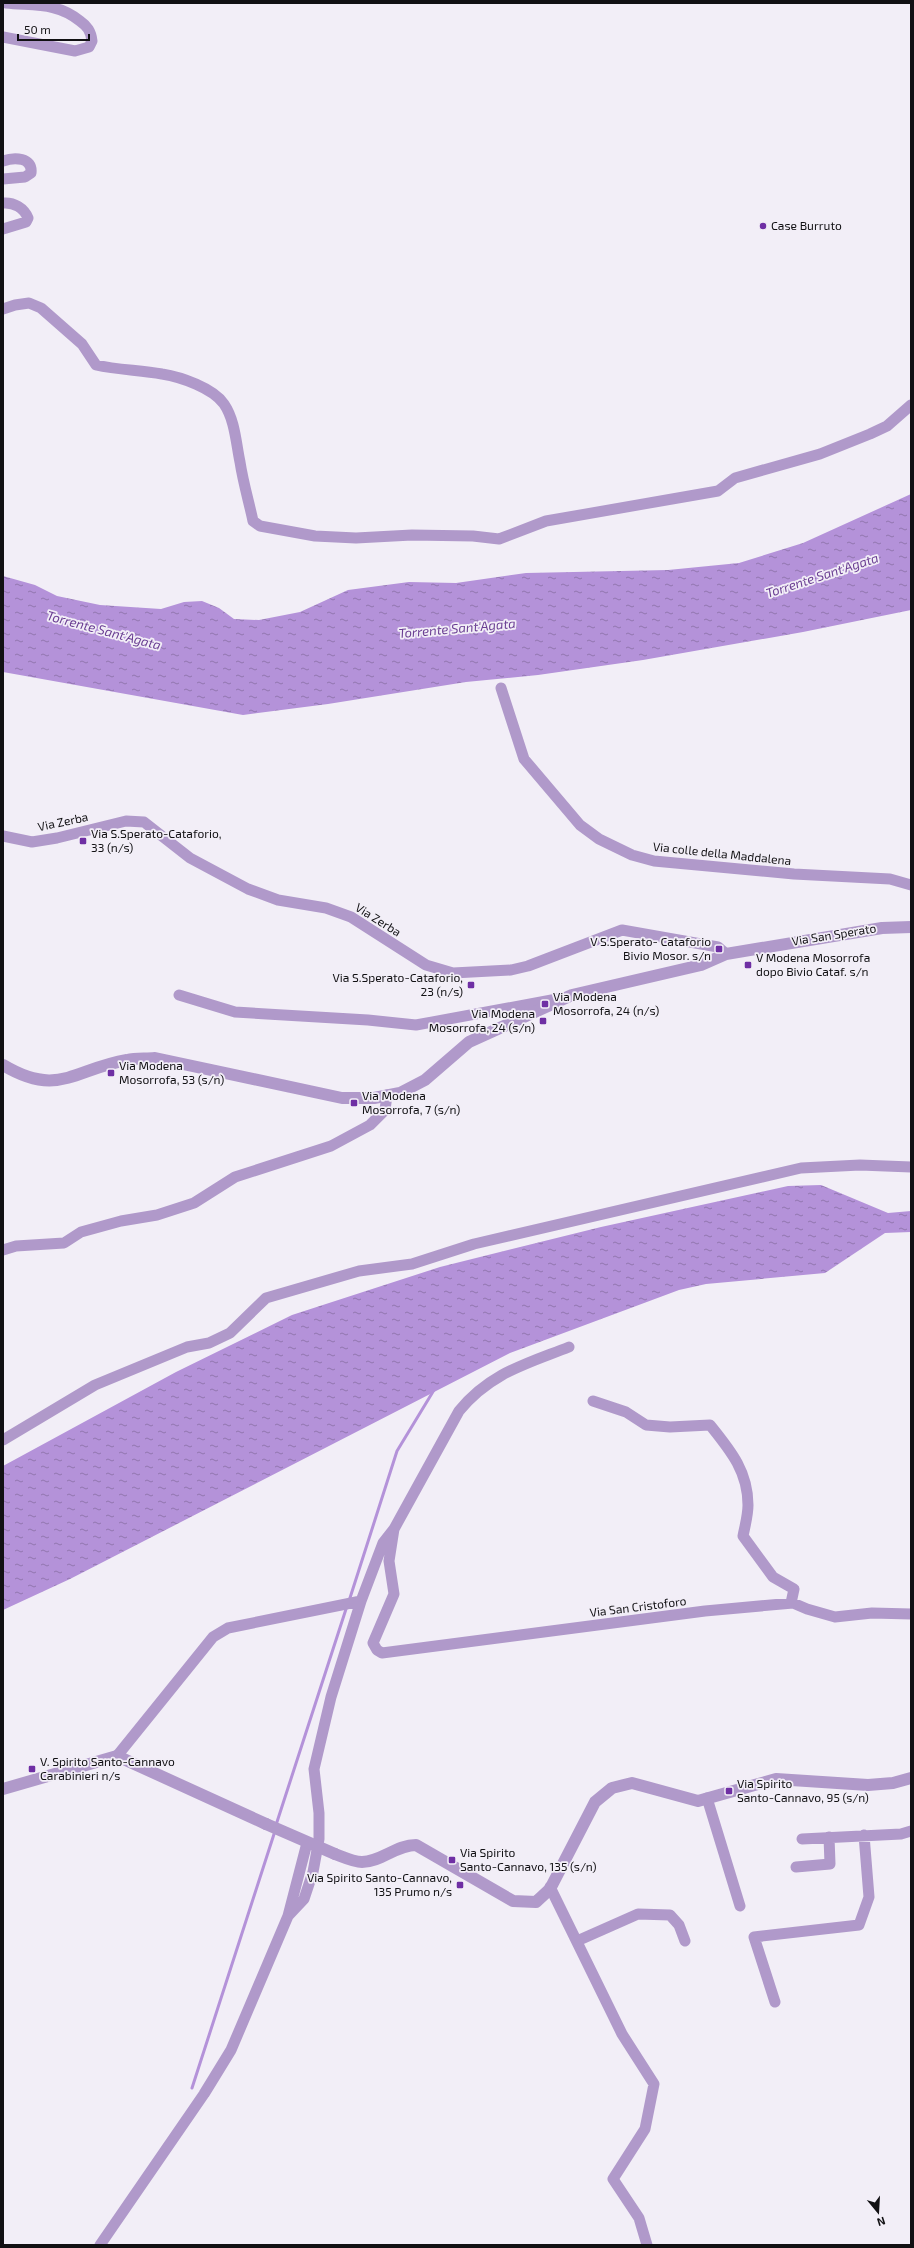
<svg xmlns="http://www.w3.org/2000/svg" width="914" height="2248" viewBox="0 0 914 2248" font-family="'Exo 2',sans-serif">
	<defs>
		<pattern id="water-ripples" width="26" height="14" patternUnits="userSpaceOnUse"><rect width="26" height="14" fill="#b492d9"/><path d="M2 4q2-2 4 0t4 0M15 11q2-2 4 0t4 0" fill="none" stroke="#9176af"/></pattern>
	</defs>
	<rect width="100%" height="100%" fill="#f2eef7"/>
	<path fill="url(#water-ripples)" d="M 911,494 L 911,610 L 803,632 L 643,660 L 538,675 L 466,682 L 328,704 L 243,715 L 3,672 L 3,576 L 35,585 L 57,596 L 100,605 L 161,609 L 184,602 L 202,601 L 219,608 L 234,619 L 259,620 L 300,612 L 348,590 L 409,582 L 456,583 L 526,573 L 668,570 L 739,563 L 803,543 Z
		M 821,1185 L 888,1213 L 911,1211 L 911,1232 L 885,1233 L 825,1273 L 706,1284 L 679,1290 L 510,1353 L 70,1579 L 3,1610 L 3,1466 L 176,1372 L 292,1315 L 440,1267 L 601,1227 L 788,1186 Z"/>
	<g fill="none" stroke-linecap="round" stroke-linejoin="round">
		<path stroke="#b492d9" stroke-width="3" d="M 349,1601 L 397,1451 L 434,1390
			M 276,1825 L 347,1606
			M 192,2088 L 275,1831"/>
		<path stroke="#b099ca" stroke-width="11" d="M 3,37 L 75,51 L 89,47 L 92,41 C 91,31 87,26 80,21 C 57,2 33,6 6,3
			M 3,161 C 14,157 33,157 31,173 L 25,177 L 3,179
			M 3,203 C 14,202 24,208 28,218 L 26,222 L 3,229
			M 3,309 L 15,305 L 29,303 L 41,308 L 82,344 L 96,365 C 118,370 140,370 162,374 C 181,377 213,388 224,404 C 235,420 236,443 240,462 C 243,482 249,502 253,521 L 260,526 L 315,536 L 356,538 L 412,535 L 473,536 L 499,539 L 546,521 L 718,491 L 735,478 L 820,454 L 870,434 L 887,426 L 911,405
			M 501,688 L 524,759 L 580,825 L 599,839 L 632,855 L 654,861 L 794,874 L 890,879 L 911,885
			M 3,836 L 32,842 L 57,838 L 126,821 L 144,822 L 190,858 L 248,889 L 278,900 L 326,908 L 351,917 L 426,965 L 453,973 L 511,970 L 528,966 L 622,930 L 718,947 L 726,954
			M 179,995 L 235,1012 L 368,1020 L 416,1025 L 557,999
			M 3,1250 L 16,1246 L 64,1243 L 81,1232 L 121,1221 L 157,1215 L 194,1203 L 235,1177 L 331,1146 L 370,1125 L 385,1110 L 387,1095
			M 593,1401 L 626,1412 L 646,1425 L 670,1427 L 710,1425 C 730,1450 748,1471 748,1505 C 748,1515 745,1526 743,1536 L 773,1577 L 794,1589 L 791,1603
			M 3,1440 L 95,1385 L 187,1347 L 209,1343 L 230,1333 L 266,1298 L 359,1271 L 412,1264 L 474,1244 L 801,1168 L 860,1165 L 911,1167
			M 394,1529 L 389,1561 L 394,1594 L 373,1643 L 377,1650 L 382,1653 L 705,1611 L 793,1603 L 807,1609 L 835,1617 L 872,1613 L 911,1614
			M 117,1756 L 213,1637 L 228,1628 L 361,1601
			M 707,1798 L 740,1906
			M 802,1839 L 901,1834 L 911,1831
			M 796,1867 L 830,1864 L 829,1837
			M 550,1887 L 622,2034 L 654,2084 L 645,2129 L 613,2179 L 639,2218 L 647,2245
			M 288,1916 L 304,1899 L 313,1872 L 319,1839 L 319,1813 L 314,1769 L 331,1697 L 361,1601 L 383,1543 L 394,1529 L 459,1411 C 490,1373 526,1364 569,1347
			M 577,1941 L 638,1914 L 670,1915 L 679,1925 L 685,1941
			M 775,2002 L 754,1937 L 859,1925 L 869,1897 L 864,1835
			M 100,2245 L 204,2094 L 231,2050 L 288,1916 L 307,1843"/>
		<path stroke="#b099ca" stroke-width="12" d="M 3,1065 C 58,1098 74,1069 127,1060 C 136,1058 146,1059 155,1058 L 342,1098 L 374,1098 L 400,1093 L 425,1080 L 469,1042 L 572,995 L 701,965 L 726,954 L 882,928 L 911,927
			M 3,1789 L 117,1756 L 266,1824
			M 335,1854 C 343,1857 354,1862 362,1862 C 381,1862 396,1845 416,1845 L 513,1901 L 536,1902 L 550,1889 L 595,1802 L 612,1788 L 632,1783 L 698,1801 L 776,1779 L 868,1785 L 893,1783 L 911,1778"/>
		<path stroke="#b099ca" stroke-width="12" d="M 266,1824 L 335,1854"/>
	</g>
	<g fill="#6f2fa4" stroke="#f2eef7" stroke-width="1.5">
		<circle cx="763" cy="226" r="4"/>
		<rect x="79" y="837" width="8" height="8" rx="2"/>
		<rect x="715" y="945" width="8" height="8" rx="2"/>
		<rect x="744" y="961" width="8" height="8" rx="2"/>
		<rect x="467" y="981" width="8" height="8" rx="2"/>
		<rect x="541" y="1000" width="8" height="8" rx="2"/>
		<rect x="539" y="1017" width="8" height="8" rx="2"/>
		<rect x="107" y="1069" width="8" height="8" rx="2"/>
		<rect x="350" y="1099" width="8" height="8" rx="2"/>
		<rect x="28" y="1765" width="8" height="8" rx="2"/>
		<rect x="725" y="1787" width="8" height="8" rx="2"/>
		<rect x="448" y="1856" width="8" height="8" rx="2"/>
		<rect x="456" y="1881" width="8" height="8" rx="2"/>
	</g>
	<g text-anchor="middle" stroke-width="3.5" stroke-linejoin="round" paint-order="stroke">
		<g font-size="12" fill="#111013" stroke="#f2eef7" text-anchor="start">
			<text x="771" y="230">Case Burruto</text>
			<text x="91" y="838">Via S.Sperato-Cataforio,<tspan x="91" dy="14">33 (n/s)</tspan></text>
			<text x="711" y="946" text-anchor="end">V S.Sperato- Cataforio<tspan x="711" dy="14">Bivio Mosor. s/n</tspan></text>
			<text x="756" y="962">V Modena Mosorrofa<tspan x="756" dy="14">dopo Bivio Cataf. s/n</tspan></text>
			<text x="463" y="982" text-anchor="end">Via S.Sperato-Cataforio,<tspan x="463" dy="14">23 (n/s)</tspan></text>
			<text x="553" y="1001">Via Modena<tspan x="553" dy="14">Mosorrofa, 24 (n/s)</tspan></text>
			<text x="535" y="1018" text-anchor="end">Via Modena<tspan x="535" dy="14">Mosorrofa, 24 (s/n)</tspan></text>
			<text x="119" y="1070">Via Modena<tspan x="119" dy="14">Mosorrofa, 53 (s/n)</tspan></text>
			<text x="362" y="1100">Via Modena<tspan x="362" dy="14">Mosorrofa, 7 (s/n)</tspan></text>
			<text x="40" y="1766">V. Spirito Santo-Cannavo<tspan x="40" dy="14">Carabinieri n/s</tspan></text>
			<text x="737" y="1788">Via Spirito<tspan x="737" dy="14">Santo-Cannavo, 95 (s/n)</tspan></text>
			<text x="460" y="1857">Via Spirito<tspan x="460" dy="14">Santo-Cannavo, 135 (s/n)</tspan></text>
			<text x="452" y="1882" text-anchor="end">Via Spirito Santo-Cannavo,<tspan x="452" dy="14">135 Prumo n/s</tspan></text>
		</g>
		<g font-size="12" fill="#111013" stroke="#f2eef7">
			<text transform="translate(63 822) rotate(-12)" y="4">Via Zerba</text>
			<text transform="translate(722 854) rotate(6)" y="4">Via colle della Maddalena</text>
			<text transform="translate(378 920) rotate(32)" y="4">Via Zerba</text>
			<text transform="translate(834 935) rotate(-9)" y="4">Via San Sperato</text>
			<text transform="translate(638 1607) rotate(-7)" y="4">Via San Cristoforo</text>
		</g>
		<g font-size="13" font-style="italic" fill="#693d92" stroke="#f2eef7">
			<text transform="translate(822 575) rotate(-18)" y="5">Torrente Sant'Agata</text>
			<text transform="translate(457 628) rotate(-5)" y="5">Torrente Sant'Agata</text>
			<text transform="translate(104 630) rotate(15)" y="5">Torrente Sant'Agata</text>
		</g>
	</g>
	<rect width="914" height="2248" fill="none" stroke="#111013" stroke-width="8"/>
	<g transform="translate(878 2212) rotate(162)" stroke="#f2eef7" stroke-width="3" paint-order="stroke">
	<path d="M0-3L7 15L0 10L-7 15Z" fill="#111013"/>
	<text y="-6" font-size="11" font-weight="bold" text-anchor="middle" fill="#111013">N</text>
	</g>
	<path d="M18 34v6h71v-6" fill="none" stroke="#111013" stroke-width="2"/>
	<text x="24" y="34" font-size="12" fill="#111013" stroke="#f2eef7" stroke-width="3" paint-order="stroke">50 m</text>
</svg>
